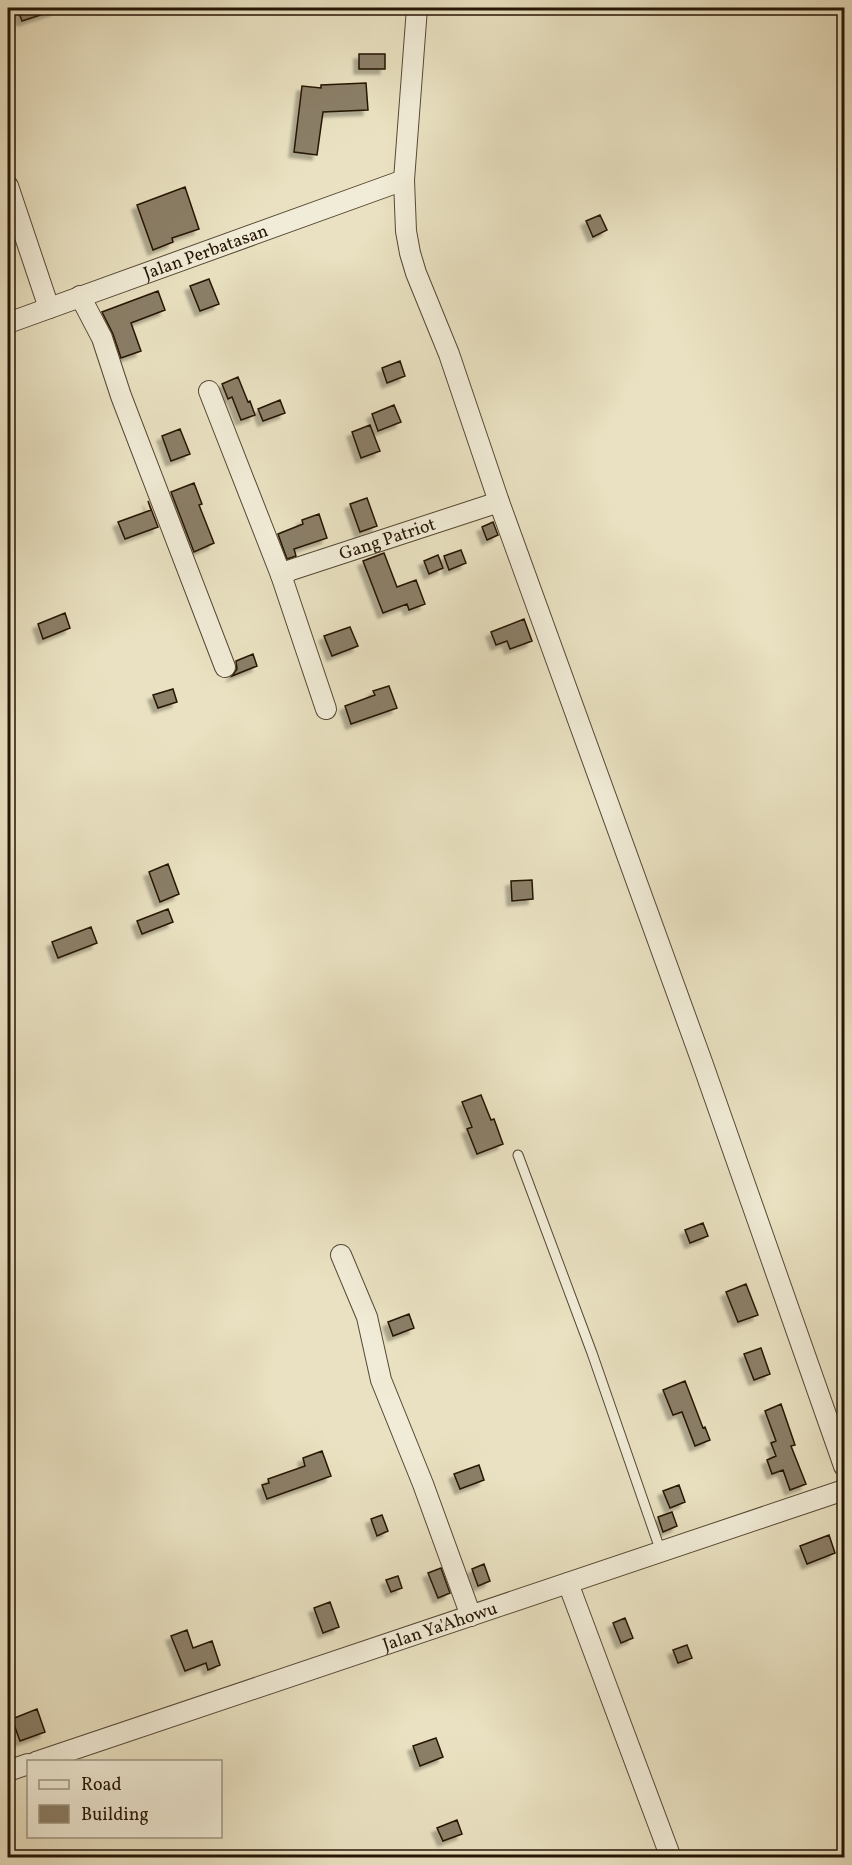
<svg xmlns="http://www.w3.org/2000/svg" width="852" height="1865" viewBox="0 0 852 1865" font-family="Vollkorn,serif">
	<defs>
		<filter id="shadow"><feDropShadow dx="-5" dy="5" stdDeviation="1.5" flood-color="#0004"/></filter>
	</defs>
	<rect width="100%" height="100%" fill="#e9e1c1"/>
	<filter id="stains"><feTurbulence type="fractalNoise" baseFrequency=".00333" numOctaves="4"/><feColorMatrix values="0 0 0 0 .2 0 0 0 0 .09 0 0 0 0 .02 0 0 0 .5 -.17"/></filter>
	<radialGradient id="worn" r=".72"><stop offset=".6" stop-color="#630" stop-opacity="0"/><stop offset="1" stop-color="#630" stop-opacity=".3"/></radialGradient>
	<path fill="#8b7f67" stroke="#251505" stroke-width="1.5" filter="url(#shadow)" d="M 17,8 L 56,8 L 56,10 L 22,21 Z
		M 359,54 L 385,54 L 385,69 L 359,69 Z
		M 366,83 L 368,110 L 323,112 L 317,155 L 294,152 L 302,86 L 321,88 L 321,85 Z
		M 185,187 L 199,229 L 172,238 L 173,242 L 153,250 L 137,205 Z
		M 600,215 L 607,230 L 593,237 L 586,221 Z
		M 209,279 L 219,304 L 200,311 L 190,286 Z
		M 158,291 L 165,310 L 131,323 L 141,351 L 121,358 L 113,334 L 102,312 Z
		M 400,361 L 405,376 L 387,383 L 382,368 Z
		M 238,377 L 248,402 L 250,401 L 255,415 L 241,420 L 232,397 L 228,399 L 222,384 Z
		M 280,400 L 285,413 L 263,421 L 258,409 Z
		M 394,405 L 401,422 L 378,431 L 372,414 Z
		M 370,425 L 380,451 L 361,458 L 352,432 Z
		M 180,429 L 190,454 L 171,461 L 162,436 Z
		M 194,483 L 202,504 L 199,505 L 214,543 L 194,552 L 171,492 Z
		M 367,498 L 377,526 L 360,532 L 350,504 Z
		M 148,501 L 158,527 L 125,539 L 118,522 L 151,510 Z
		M 319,514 L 327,538 L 294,549 L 296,556 L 287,559 L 278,534 L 303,524 L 302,520 Z
		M 493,522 L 498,535 L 487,540 L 482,527 Z
		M 461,550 L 466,563 L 449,570 L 444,556 Z
		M 384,553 L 397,587 L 416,580 L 425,604 L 409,610 L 407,604 L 383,613 L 363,561 Z
		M 438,555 L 443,568 L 429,574 L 424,561 Z
		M 65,613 L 70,628 L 43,639 L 38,624 Z
		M 524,619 L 532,641 L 510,649 L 507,641 L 496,645 L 491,632 Z
		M 350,627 L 358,646 L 332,656 L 324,636 Z
		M 253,654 L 257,666 L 232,676 L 237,669 L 236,661 Z
		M 389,686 L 397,708 L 351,724 L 345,706 L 375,695 L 373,691 Z
		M 173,689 L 177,702 L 158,708 L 153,695 Z
		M 168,864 L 179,894 L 160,902 L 149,872 Z
		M 532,880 L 533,899 L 512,901 L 511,881 Z
		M 168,909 L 173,922 L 142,934 L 137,921 Z
		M 91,927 L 97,943 L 58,958 L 52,942 Z
		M 481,1095 L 491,1120 L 494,1119 L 503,1144 L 477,1154 L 467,1129 L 472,1127 L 462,1102 Z
		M 703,1223 L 708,1236 L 690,1243 L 685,1230 Z
		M 746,1284 L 758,1315 L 738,1322 L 726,1292 Z
		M 409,1314 L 414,1328 L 393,1336 L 388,1322 Z
		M 761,1348 L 770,1374 L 754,1380 L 744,1354 Z
		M 685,1381 L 703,1428 L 705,1427 L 710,1440 L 695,1446 L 682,1412 L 673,1415 L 663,1390 Z
		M 781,1404 L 795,1445 L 791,1446 L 806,1484 L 790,1490 L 783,1470 L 772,1474 L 767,1460 L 776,1456 L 771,1443 L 776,1441 L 765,1411 Z
		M 322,1451 L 331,1476 L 267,1499 L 262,1485 L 269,1483 L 268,1479 L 305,1466 L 303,1458 Z
		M 479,1465 L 484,1480 L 460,1489 L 454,1474 Z
		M 679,1485 L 685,1502 L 670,1508 L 663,1491 Z
		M 672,1512 L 677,1526 L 663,1532 L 658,1517 Z
		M 382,1515 L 388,1531 L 377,1536 L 371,1519 Z
		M 829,1535 L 835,1553 L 807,1564 L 800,1546 Z
		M 484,1564 L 490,1581 L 478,1586 L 472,1569 Z
		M 441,1568 L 450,1593 L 438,1598 L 428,1573 Z
		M 398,1576 L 402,1588 L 391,1592 L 386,1580 Z
		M 330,1602 L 339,1627 L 323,1633 L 314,1608 Z
		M 625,1618 L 633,1638 L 621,1643 L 613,1623 Z
		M 187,1630 L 193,1648 L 212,1641 L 220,1665 L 208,1670 L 206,1663 L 185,1671 L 171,1636 Z
		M 687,1645 L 692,1658 L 678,1663 L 673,1650 Z
		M 37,1709 L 45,1732 L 20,1741 L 12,1719 Z
		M 436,1738 L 443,1757 L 420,1766 L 413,1746 Z
		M 457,1820 L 462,1834 L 443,1841 L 437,1828 Z"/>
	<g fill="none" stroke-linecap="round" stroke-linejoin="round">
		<g stroke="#564834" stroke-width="11">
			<path id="service" d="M 518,1155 L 592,1353 L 661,1552"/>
		</g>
		<g stroke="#564834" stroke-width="22">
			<g id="minor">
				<path d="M 417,8 L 404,180 L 406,231 L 410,253 L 416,273 L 449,354 L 499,502 L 702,1062 L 844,1466"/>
				<path d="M 8,186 L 49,308"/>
				<path d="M 80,296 L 102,338 L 121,396 L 225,667"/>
				<path id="s1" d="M 8,323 L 404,180"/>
				<path id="s2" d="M 209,391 L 281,575 L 291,570 L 499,502"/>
				<path d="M 281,575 L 326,709"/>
				<path d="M 341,1255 L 367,1317 L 381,1380 L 423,1484 L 471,1616"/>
				<path d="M 568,1583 L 671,1858"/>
				<path id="s3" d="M 36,1762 L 844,1490"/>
				<path d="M 8,1771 L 28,1764"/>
			</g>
		</g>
		<use href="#service" stroke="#f1ecd7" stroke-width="9"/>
		<use href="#minor" stroke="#f1ecd7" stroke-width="20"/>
	</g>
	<g text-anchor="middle" stroke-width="5" stroke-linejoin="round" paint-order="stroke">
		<g font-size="18" fill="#251505" stroke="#f1ecd7">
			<text dy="6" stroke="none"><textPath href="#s1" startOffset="210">Jalan Perbatasan</textPath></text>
			<text dy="6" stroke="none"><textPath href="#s2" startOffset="310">Gang Patriot</textPath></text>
			<text dy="6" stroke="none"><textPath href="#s3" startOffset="426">Jalan Ya'Ahowu</textPath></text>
		</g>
	</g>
	<rect width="852" height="1865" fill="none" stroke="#e9e1c1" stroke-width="30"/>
	<rect x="9" y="9" width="834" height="1847" fill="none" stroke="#251505" stroke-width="3"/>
	<rect x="15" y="15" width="822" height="1835" fill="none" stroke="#251505" stroke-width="1.5"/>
	<rect x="27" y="1760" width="195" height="78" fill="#f1ecd7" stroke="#9f9683" stroke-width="1.5"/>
	<rect x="39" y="1780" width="30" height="9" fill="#f1ecd7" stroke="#9f9683" stroke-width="1.5"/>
	<text x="81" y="1790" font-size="18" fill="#251505">Road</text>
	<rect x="39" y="1805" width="30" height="18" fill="#8b7f67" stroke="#9f9683" stroke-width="1.5"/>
	<text x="81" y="1820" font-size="18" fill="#251505">Building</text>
	<rect width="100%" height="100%" filter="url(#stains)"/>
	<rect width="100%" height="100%" fill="url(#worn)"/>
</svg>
